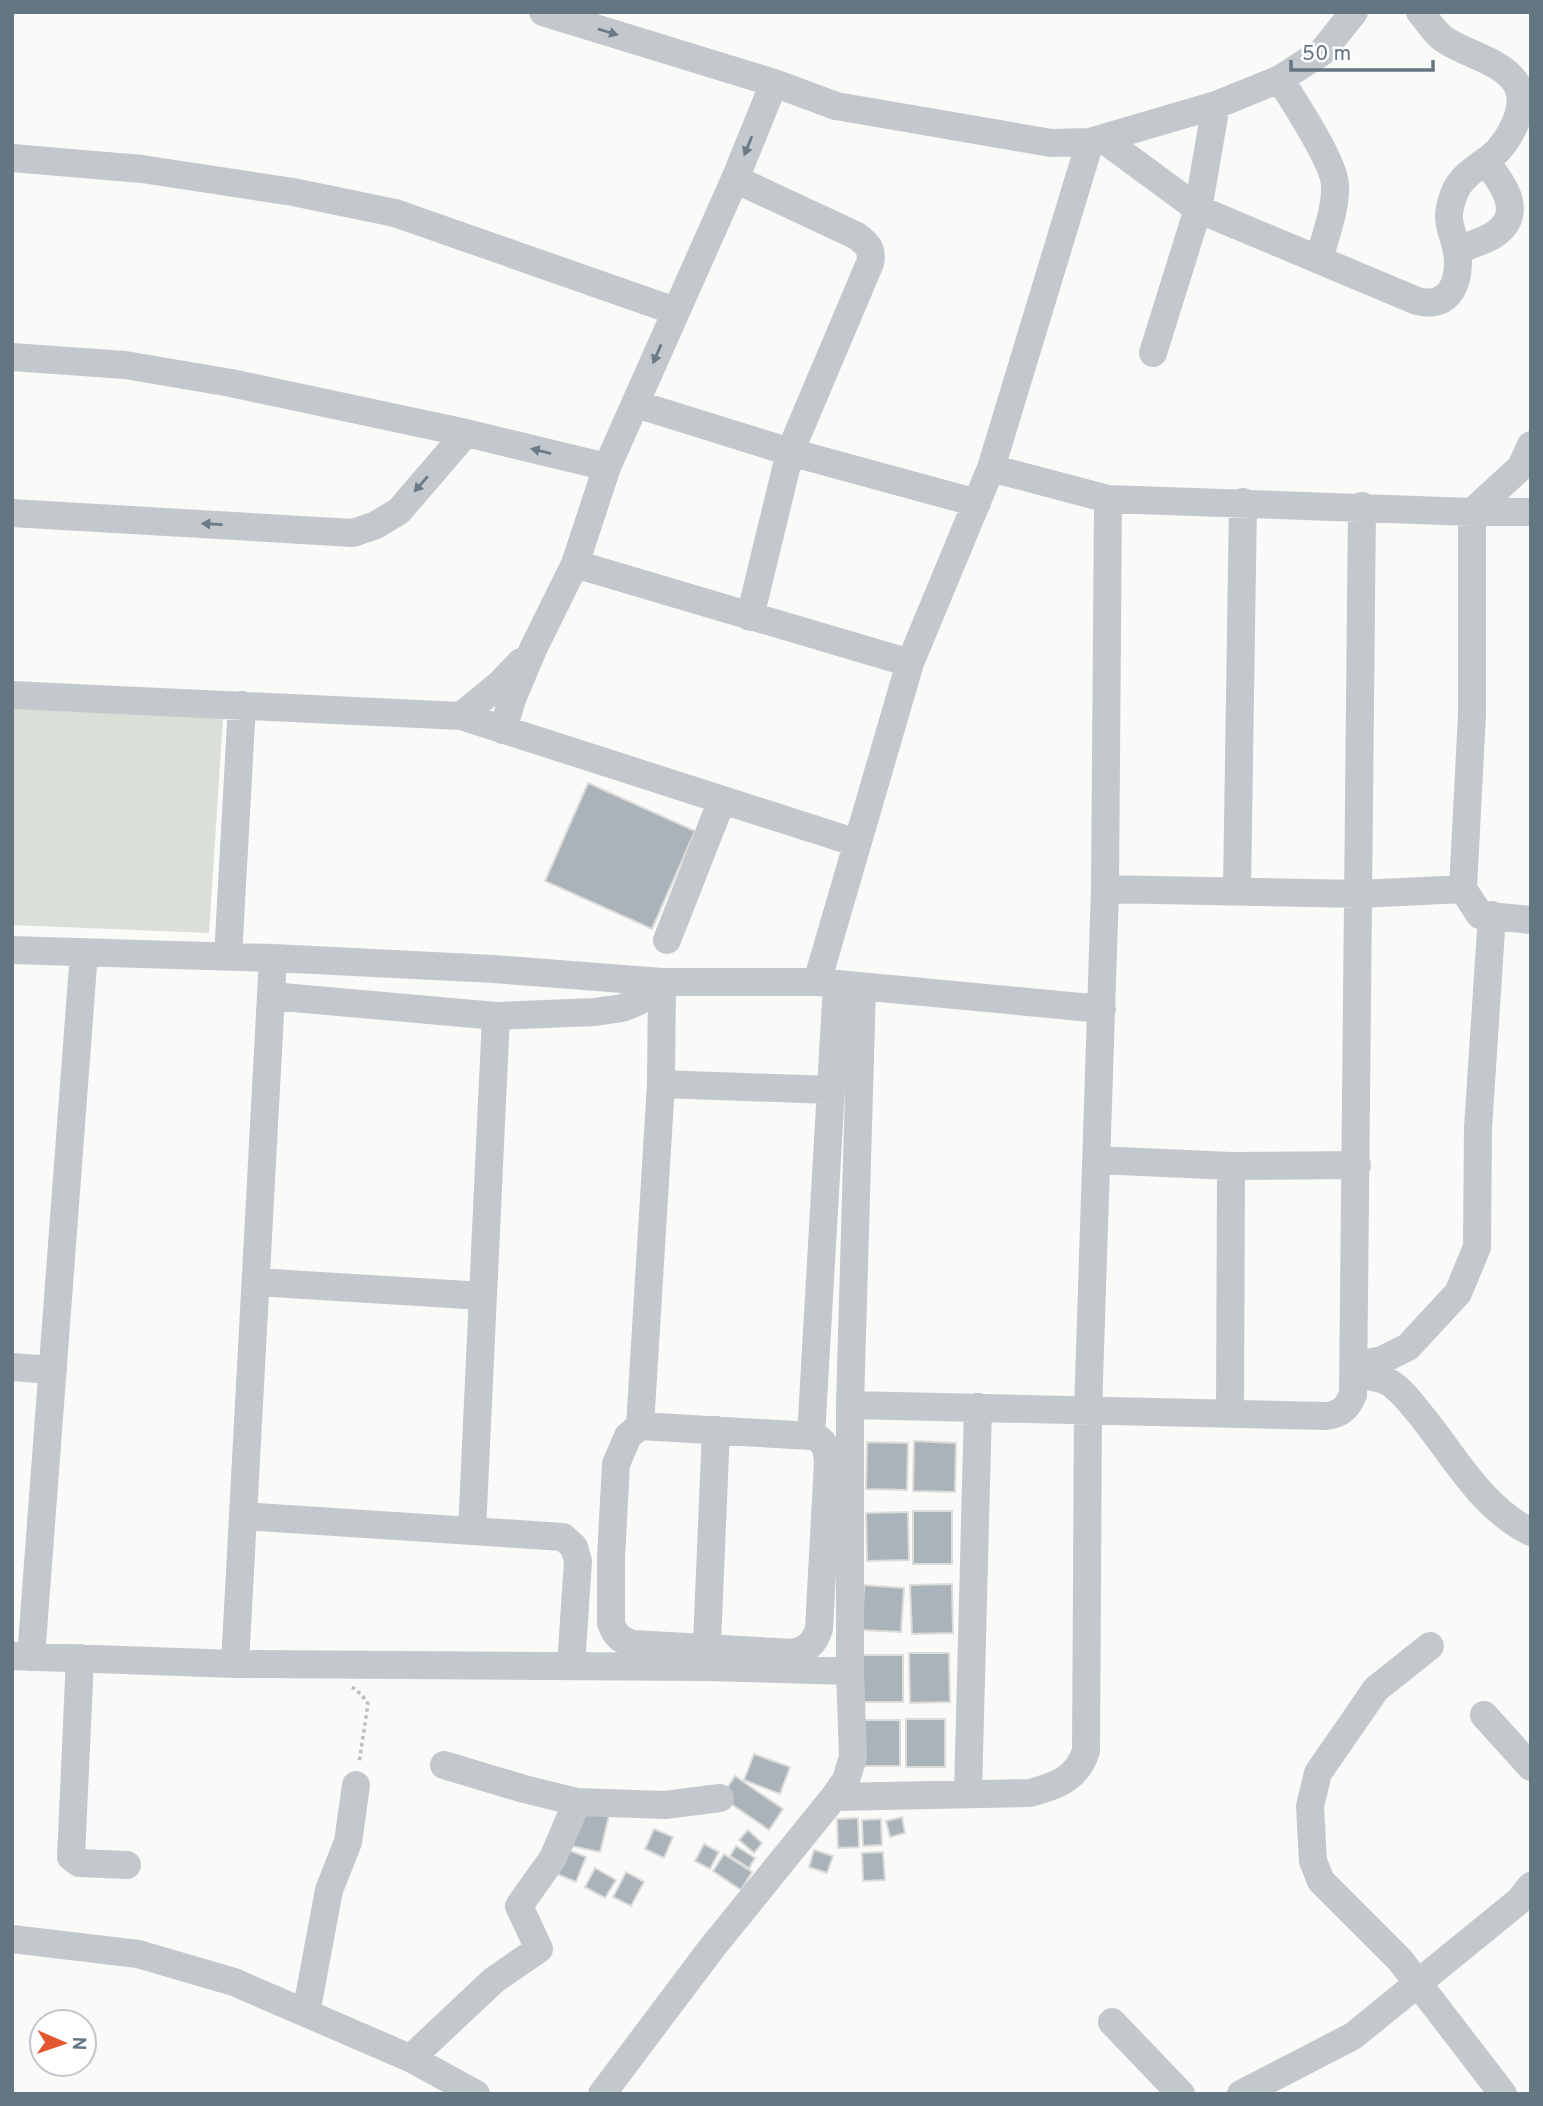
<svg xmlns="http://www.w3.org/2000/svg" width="1543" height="2106" viewBox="0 0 1543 2106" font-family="Overpass,sans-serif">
	<rect width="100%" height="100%" fill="#fafaf8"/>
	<path fill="#dadfd7" d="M 12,709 L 223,718 L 209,933 L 12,925 Z"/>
	<path fill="#aab3b9" stroke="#dcdcda" stroke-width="2" d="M 588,783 L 695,831 L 652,929 L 545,881 Z
		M 914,1441 L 956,1443 L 955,1492 L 913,1491 Z
		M 867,1442 L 908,1443 L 907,1490 L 866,1489 Z
		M 913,1511 L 952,1511 L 952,1564 L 913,1564 Z
		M 908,1512 L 909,1560 L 867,1561 L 866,1513 Z
		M 952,1584 L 953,1633 L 912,1634 L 910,1585 Z
		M 864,1585 L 904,1588 L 901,1632 L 862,1630 Z
		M 909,1653 L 949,1653 L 950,1702 L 910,1703 Z
		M 861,1655 L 903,1655 L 903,1702 L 861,1702 Z
		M 906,1719 L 945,1719 L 945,1767 L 906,1767 Z
		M 860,1720 L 900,1720 L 900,1766 L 860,1766 Z
		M 754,1754 L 790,1767 L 780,1794 L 744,1780 Z
		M 735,1776 L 783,1809 L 769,1830 L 721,1797 Z
		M 580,1809 L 609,1816 L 600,1852 L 572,1846 Z
		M 902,1817 L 905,1833 L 890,1837 L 886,1821 Z
		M 858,1818 L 859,1847 L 838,1848 L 837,1819 Z
		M 881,1819 L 882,1845 L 863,1846 L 862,1820 Z
		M 654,1829 L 673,1837 L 664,1858 L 645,1849 Z
		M 748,1830 L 762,1843 L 754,1853 L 739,1840 Z
		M 704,1844 L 719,1852 L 710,1869 L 695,1861 Z
		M 736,1846 L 755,1858 L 749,1868 L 730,1856 Z
		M 566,1849 L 586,1857 L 576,1882 L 557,1874 Z
		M 814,1850 L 833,1856 L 827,1873 L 809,1867 Z
		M 883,1852 L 885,1880 L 863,1881 L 862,1853 Z
		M 724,1854 L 752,1872 L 741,1890 L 713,1871 Z
		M 595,1868 L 616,1880 L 605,1898 L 585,1887 Z
		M 626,1872 L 644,1882 L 631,1906 L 613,1897 Z"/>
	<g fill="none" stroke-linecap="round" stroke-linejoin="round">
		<path stroke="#bbbfc2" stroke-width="3.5" stroke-dasharray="3.5 3.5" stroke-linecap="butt" d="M 352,1687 L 362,1695 L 368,1704 L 359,1763"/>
		<path stroke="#c3c8cc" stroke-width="28" d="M 543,12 L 774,83 L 836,106 L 1051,143 L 1090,142 L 1216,105 L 1280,79 L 1322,52 L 1354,12
			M 1280,79 C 1294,102 1334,161 1335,185 C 1336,210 1325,236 1319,260
			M 1216,105 L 1198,209 L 1417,301 C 1451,310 1461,280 1457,251 C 1455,239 1448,226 1449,215 C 1449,208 1452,200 1454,194 C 1461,176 1477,168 1491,157 C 1508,143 1529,107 1517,85 C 1504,60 1460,53 1441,37 C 1433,30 1427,20 1420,12
			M 1103,139 L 1198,209 L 1153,353
			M 12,158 L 142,169 L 293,192 L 395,213 L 675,311
			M 735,179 L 857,236 C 867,244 873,249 870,263 L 790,452 L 750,617
			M 1457,252 C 1468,245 1481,242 1492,236 C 1527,215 1503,183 1485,161
			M 12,357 L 125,365 L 231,383 L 466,433 L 607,467
			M 636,404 L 790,452 L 977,503
			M 1531,445 L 1521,467 L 1472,512 L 1472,714 L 1463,889 L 1480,915 L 1531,920
			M 991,468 L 1108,499 L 1472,512 L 1531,512
			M 12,513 L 353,533 L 376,525 L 399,511 L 466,433
			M 575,564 L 910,663
			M 12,695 L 461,716 L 857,843
			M 461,716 L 501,683 L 521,662
			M 503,730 L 512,699 L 534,647 L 575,564 L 607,467 L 735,179 L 774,83
			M 1105,889 L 1360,894 L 1463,889
			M 1237,890 L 1243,502
			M 667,940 L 722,800
			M 12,950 L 273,958 L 493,969 L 662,982 L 817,982 L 1102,1009
			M 228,957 L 242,705
			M 817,982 L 910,663 L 991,468 L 1090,142
			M 271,996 L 496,1016 L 595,1012 L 622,1008 L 637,1002 L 644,996 L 650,981
			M 661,1084 L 830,1090
			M 1097,1160 L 1231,1166 L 1357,1165
			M 256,1282 L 483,1296
			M 1354,1366 L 1382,1360 L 1408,1347 L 1458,1293 L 1477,1247 L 1478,1128 L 1492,915
			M 12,1367 L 53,1370
			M 1353,1376 C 1367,1376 1378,1376 1390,1383 C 1403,1391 1414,1407 1424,1419 C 1456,1459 1483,1509 1531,1532
			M 850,1405 L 1327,1416 C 1341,1414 1347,1408 1353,1395 L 1362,506
			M 1230,1413 L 1231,1166
			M 640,1426 L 811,1436 C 825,1439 827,1449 828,1462 L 819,1629 C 814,1643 809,1648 794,1653 L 633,1644 C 621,1640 615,1636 611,1623 L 611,1557 L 616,1464 L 628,1436 Z
			M 640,1426 L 661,1084 L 662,982
			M 811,1436 L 837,984
			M 244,1516 L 563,1537 L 574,1547 L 578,1561 L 571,1666
			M 472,1531 L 496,1016
			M 1430,1646 L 1376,1689 L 1318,1773 L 1310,1806 L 1313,1861 L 1321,1881 L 1400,1960 L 1503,2094
			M 12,1656 L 235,1664 L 706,1667 L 850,1671
			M 31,1657 L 84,952
			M 80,1658 L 71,1857 L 79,1863 L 127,1865
			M 235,1664 L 273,958
			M 706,1667 L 716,1430
			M 1484,1715 L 1531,1767
			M 968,1794 L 978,1407
			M 834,1797 L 1030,1793 C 1056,1786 1077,1779 1086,1751 L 1088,1411 L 1105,889 L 1108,499
			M 577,1802 L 665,1805 L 720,1798
			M 12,1939 L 138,1954 L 234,1982 L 412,2059 L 476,2094
			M 306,2013 L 329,1890 L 348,1842 L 356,1785
			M 1112,2022 L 1181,2094
			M 411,2058 L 494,1980 L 539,1949 L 519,1906 L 553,1858 L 577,1802 L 524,1789 L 444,1765
			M 602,2094 L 711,1949 L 834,1797 L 846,1780 L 853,1757 L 850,1671 L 850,1405 L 862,987
			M 1241,2094 L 1353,2036 L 1520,1900 L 1531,1886"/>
	</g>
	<defs><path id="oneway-solid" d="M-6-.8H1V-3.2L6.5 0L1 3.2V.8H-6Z" transform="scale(1.75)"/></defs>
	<g fill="#6a7a87">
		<use href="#oneway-solid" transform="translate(608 32) rotate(17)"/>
		<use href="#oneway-solid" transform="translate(748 146) rotate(112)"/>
		<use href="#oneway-solid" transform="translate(657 354) rotate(113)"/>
		<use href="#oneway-solid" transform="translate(541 451) rotate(-166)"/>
		<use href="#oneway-solid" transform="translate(421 484) rotate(131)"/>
		<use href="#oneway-solid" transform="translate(212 524) rotate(-177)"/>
	</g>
	<rect width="1543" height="2106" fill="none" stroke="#657683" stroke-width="28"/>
	<g transform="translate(63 2043) rotate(92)"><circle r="33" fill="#ffffff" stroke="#c1c8cd" stroke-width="2"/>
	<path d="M0-5L12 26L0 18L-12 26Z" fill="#e4572e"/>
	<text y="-10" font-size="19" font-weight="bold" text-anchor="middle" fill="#657683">N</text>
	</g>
	<path d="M1291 60v10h142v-10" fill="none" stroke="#657683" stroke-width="3.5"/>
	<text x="1302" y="60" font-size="21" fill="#657683" stroke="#ffffff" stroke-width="5" paint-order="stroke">50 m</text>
</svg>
